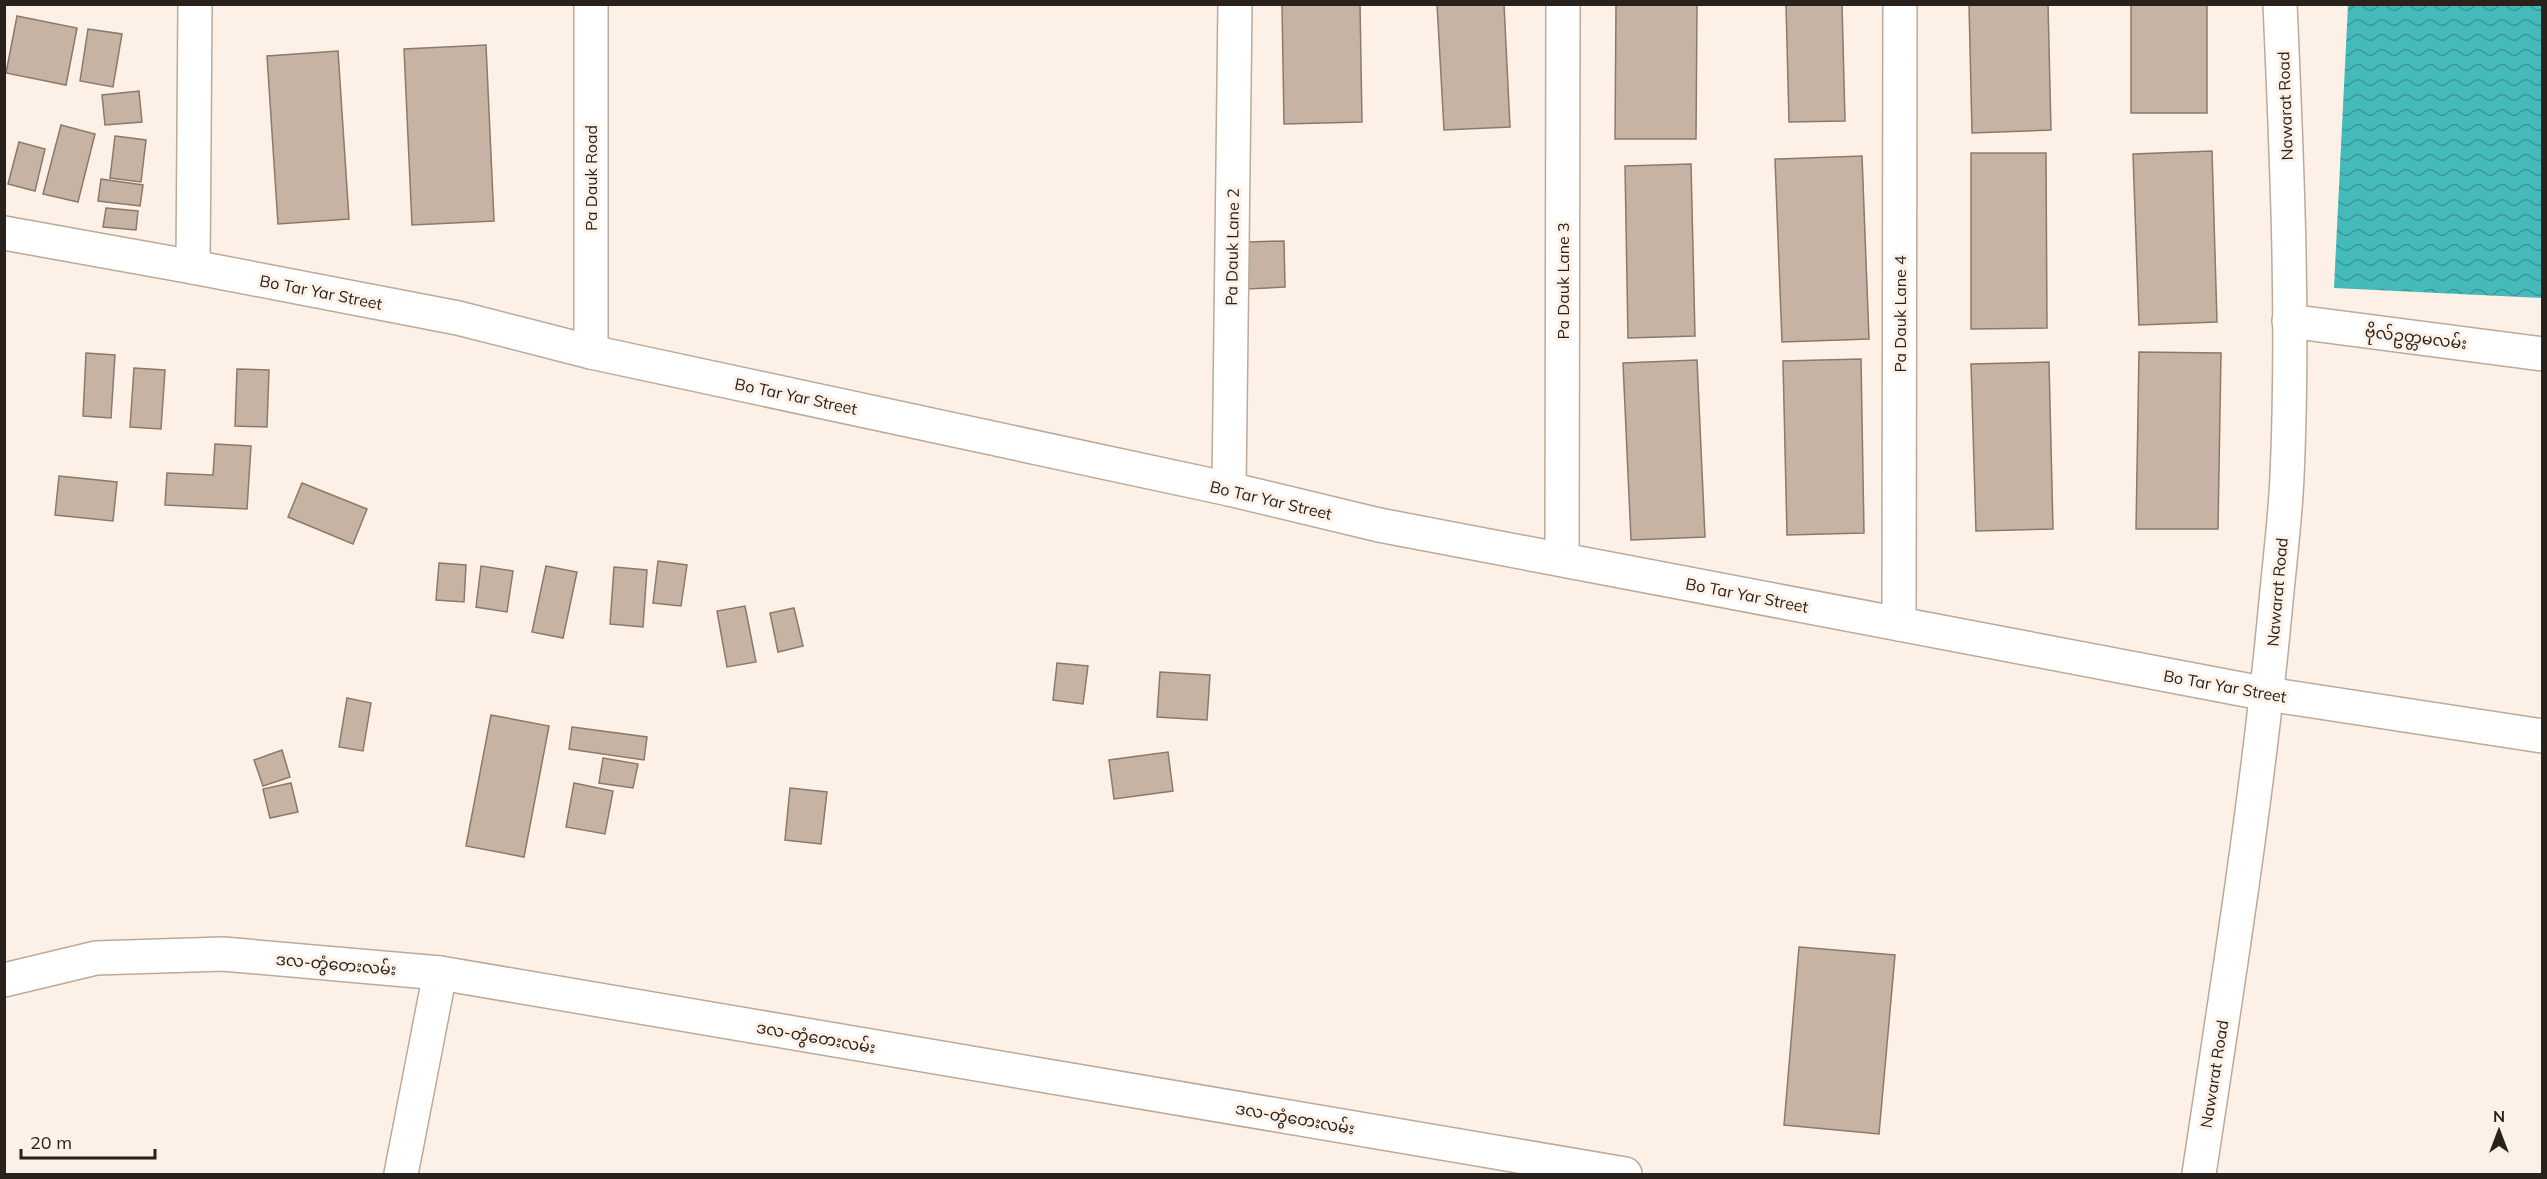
<svg xmlns="http://www.w3.org/2000/svg" width="2547" height="1179" viewBox="0 0 2547 1179" font-family="Mulish,'Noto Sans Myanmar',sans-serif">
<defs>
<pattern id="water-waves" width="16" height="10" patternUnits="userSpaceOnUse" patternTransform="scale(1.5)"><rect width="16" height="10" fill="#44babb"/><path d="M0 5q4-4 8 0t8 0" fill="none" stroke="#399797"/></pattern>
</defs>
<rect width="100%" height="100%" fill="#fdf1e7"/>
<path fill="url(#water-waves)" d="M2348,5H2542V298L2334,288Z"/>
<g fill="#c7b3a3" stroke="#8b796a" stroke-width="1.5">
<path d="M1282,4H1360L1362,122L1284,124Z"/>
<path d="M1437,4H1504L1510,127L1444,130Z"/>
<path d="M1616,4H1697L1696,139H1615Z"/>
<path d="M1786,4H1842L1845,121L1789,122Z"/>
<path d="M1969,4H2048L2051,130L1972,133Z"/>
<rect x="2131" y="4" width="76" height="109"/>
<path d="M17,16L77,28L66,85L6,73Z"/>
<path d="M88,29L122,34L113,87L80,81Z"/>
<path d="M486,45L494,221L412,225L404,49Z"/>
<path d="M338,51L349,219L278,224L267,56Z"/>
<path d="M139,91L142,122L105,125L102,95Z"/>
<path d="M61,125L95,134L78,202L43,194Z"/>
<path d="M115,136L146,140L141,182L110,178Z"/>
<path d="M19,142L45,149L35,191L8,184Z"/>
<path d="M2212,151L2217,322L2139,325L2133,154Z"/>
<path d="M1971,153H2046L2047,328L1971,329Z"/>
<path d="M1862,156L1869,339L1782,342L1775,159Z"/>
<path d="M1691,164L1695,336L1628,338L1625,166Z"/>
<path d="M101,179L143,185L140,206L98,201Z"/>
<path d="M106,208L138,211L136,230L103,227Z"/>
<path d="M1284,241L1285,287L1247,289L1246,242Z"/>
<path d="M2139,352L2221,353L2218,529H2136Z"/>
<path d="M86,353L115,355L111,418L83,416Z"/>
<path d="M1861,359L1864,533L1787,535L1783,361Z"/>
<path d="M1697,360L1705,537L1631,540L1623,363Z"/>
<path d="M2049,362L2053,529L1976,531L1971,364Z"/>
<path d="M134,368L165,370L161,429L130,427Z"/>
<path d="M237,369L269,370L267,427L235,426Z"/>
<path d="M215,444L251,446L247,509L165,505L167,473L213,475Z"/>
<path d="M59,476L117,482L113,521L55,515Z"/>
<path d="M302,483L367,509L353,544L288,517Z"/>
<path d="M658,561L687,565L681,606L653,603Z"/>
<path d="M439,563L466,565L464,602L436,600Z"/>
<path d="M481,566L513,571L507,612L476,607Z"/>
<path d="M546,566L577,572L563,638L532,632Z"/>
<path d="M614,567L647,570L643,627L610,624Z"/>
<path d="M745,606L756,662L727,667L717,611Z"/>
<path d="M794,608L803,646L778,652L770,613Z"/>
<path d="M1057,663L1088,666L1083,704L1053,700Z"/>
<path d="M1160,672L1210,675L1207,720L1157,717Z"/>
<path d="M347,698L371,703L363,751L339,747Z"/>
<path d="M491,715L549,726L524,857L466,846Z"/>
<path d="M572,727L647,737L644,760L569,749Z"/>
<path d="M282,750L290,777L263,786L254,760Z"/>
<path d="M1168,752L1173,791L1114,799L1109,760Z"/>
<path d="M603,758L638,764L633,788L599,783Z"/>
<path d="M291,783L298,812L270,818L263,789Z"/>
<path d="M574,783L613,791L605,834L566,827Z"/>
<path d="M790,788L827,792L821,844L785,840Z"/>
<path d="M1799,947L1895,955L1879,1134L1784,1125Z"/>
</g>
<g fill="none" stroke-linecap="round" stroke-linejoin="round">
<defs>
<g id="street">
<path d="M591,4V352"/>
<path d="M4,233L193,267L458,318L591,352L1229,489L1379,525L2267,694L2542,736"/>
<path d="M193,267L195,4"/>
<path d="M2289,321L2542,354"/>
<path d="M1229,489L1235,4"/>
<path d="M1562,558L1563,4"/>
<path d="M1899,624L1900,4"/>
<path d="M401,1174L440,973"/>
<path d="M2199,1174C2227,988 2257,801 2275,612C2279,567 2285,522 2287,477C2294,320 2287,162 2280,4"/>
</g>
<path id="secondary" d="M4,980L96,958L223,954L440,973L1625,1174"/>
</defs>
<use href="#street" stroke="#bca999" stroke-width="36"/>
<use href="#secondary" stroke="#bca999" stroke-width="36"/>
<use href="#street" stroke="#fff" stroke-width="33"/>
<use href="#secondary" stroke="#fff" stroke-width="33"/>
</g>
<g text-anchor="middle" dominant-baseline="central" stroke-width="6" stroke-linejoin="round" paint-order="stroke">
<g font-size="16" fill="#29211b" stroke="#fdf1e7">
<text transform="translate(2285 106) rotate(-92)">Nawarat Road</text>
<text transform="translate(591 178) rotate(-90)">Pa Dauk Road</text>
<text transform="translate(1232 247) rotate(-89)">Pa Dauk Lane 2</text>
<text transform="translate(1563 281) rotate(-90)">Pa Dauk Lane 3</text>
<text transform="translate(321 292) rotate(11)">Bo Tar Yar Street</text>
<text transform="translate(1900 314) rotate(-90)">Pa Dauk Lane 4</text>
<text transform="translate(2416 337) rotate(7)">ဗိုလ်ဥတ္တမလမ်း</text>
<text transform="translate(796 396) rotate(12)">Bo Tar Yar Street</text>
<text transform="translate(1271 500) rotate(13)">Bo Tar Yar Street</text>
<text transform="translate(2277 592) rotate(-85)">Nawarat Road</text>
<text transform="translate(1747 595) rotate(11)">Bo Tar Yar Street</text>
<text transform="translate(2225 686) rotate(10)">Bo Tar Yar Street</text>
<text transform="translate(336 964) rotate(5)">ဒလ-တွံတေးလမ်း</text>
<text transform="translate(816 1037) rotate(10)">ဒလ-တွံတေးလမ်း</text>
<text transform="translate(2214 1074) rotate(-81)">Nawarat Road</text>
<text transform="translate(1295 1118) rotate(10)">ဒလ-တွံတေးလမ်း</text>
</g>
</g>
<rect width="2547" height="1179" fill="none" stroke="#29211b" stroke-width="12"/>
<g transform="translate(2499 1131)" stroke="#fdf1e7" stroke-width="4.5" paint-order="stroke">
<path d="M0-4.5L10 22L0 15L-10 22Z" fill="#29211b"/>
<text y="-9" font-size="16" font-weight="bold" text-anchor="middle" fill="#29211b">N</text>
</g>
<path d="M21 1149v9h134v-9" fill="none" stroke="#29211b" stroke-width="3"/>
<text x="30" y="1149" font-size="18" fill="#29211b" stroke="#fdf1e7" stroke-width="4.5" paint-order="stroke">20 m</text>
</svg>
